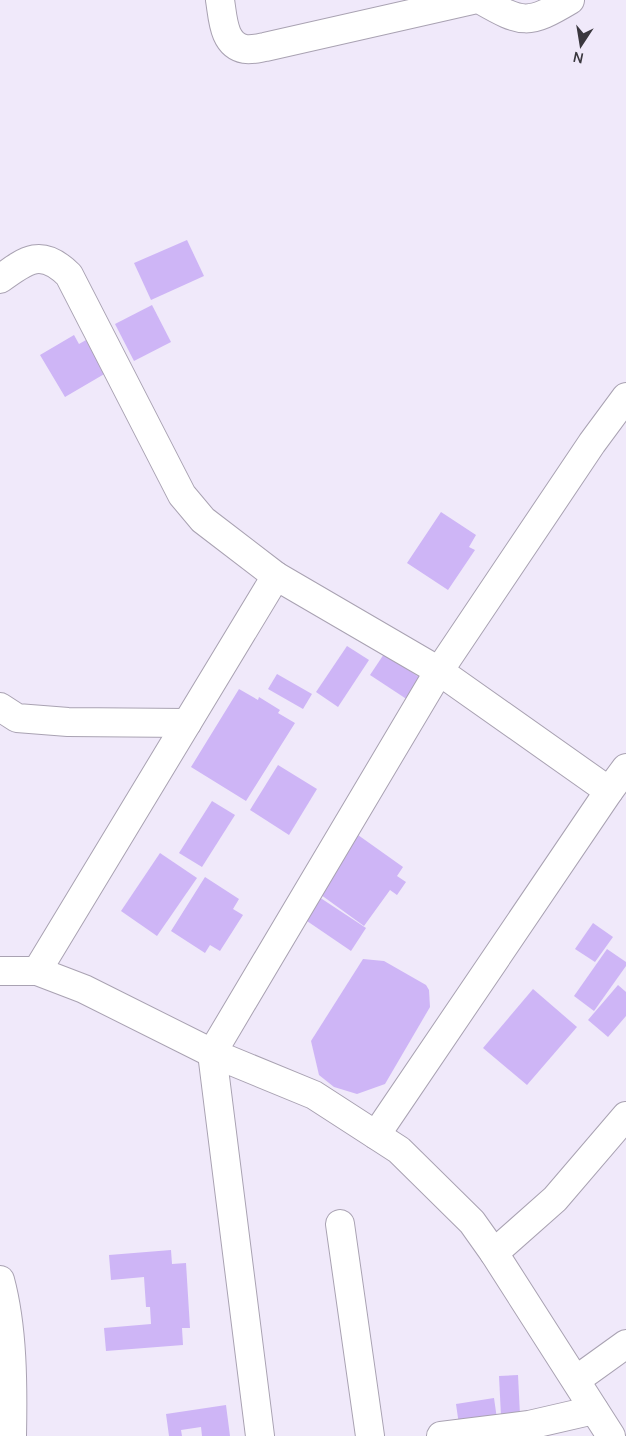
<svg xmlns="http://www.w3.org/2000/svg" width="626" height="1436" viewBox="0 0 626 1436" font-family="Manrope,sans-serif">
<rect width="100%" height="100%" fill="#f0e9fa"/>
<g fill="#ceb5f6">
<path d="M187,240L204,276L151,300L134,263Z"/>
<path d="M152,305L171,342L134,361L115,324Z"/>
<path d="M74,335L79,344L86,340L106,373L65,397L40,355Z"/>
<path d="M441,512L476,535L469,547L475,550L448,590L407,563Z"/>
<path d="M347,646L369,660L338,707L316,692Z"/>
<path d="M384,654L422,679L408,700L370,675Z"/>
<path d="M277,674L312,694L303,709L268,689Z"/>
<path d="M239,689L258,700L259,697L280,710L278,713L295,723L246,801L191,767Z"/>
<path d="M278,765L317,789L289,835L250,810Z"/>
<path d="M212,801L235,815L202,867L179,853Z"/>
<path d="M358,835L403,867L397,876L406,882L397,895L390,890L364,926L317,892Z"/>
<path d="M160,853L197,878L157,936L121,911Z"/>
<path d="M205,877L239,899L233,909L243,915L220,951L210,945L205,953L171,931Z"/>
<path d="M319,897L366,928L351,951L304,919Z"/>
<path d="M593,923L613,937L595,962L575,949Z"/>
<path d="M607,949L626,962V966L594,1011L574,996Z"/>
<path d="M363,959L384,961L426,985L429,990L430,1007L385,1084L357,1094L334,1087L319,1075L311,1041Z"/>
<path d="M618,985L626,992V1016L608,1037L588,1020Z"/>
<path d="M533,989L577,1027L527,1085L483,1048Z"/>
<path d="M171,1250L172,1264L186,1263L190,1328H182L183,1345L106,1351L104,1328L151,1324L150,1307H146L144,1277L111,1280L109,1255Z"/>
<path d="M518,1375L520,1415L501,1416L499,1376Z"/>
<path d="M494,1398L497,1419L459,1425L456,1404Z"/>
<path d="M226,1405L230,1436H202L201,1427L181,1430L182,1436H169L166,1414Z"/>
</g>
<g fill="none" stroke-linecap="round" stroke-linejoin="round">
<defs>
<g id="minor">
<path d="M220,0C223,18 223,45 245,49C252,50 259,48 265,47L472,0"/>
<path d="M481,0C523,24 528,25 570,0"/>
<path d="M0,279C27,259 42,248 69,275L182,495L203,520L276,576"/>
<path d="M0,707L17,718L68,722L187,723"/>
<path d="M609,791L626,768"/>
<path d="M0,971H37L84,989L212,1053L314,1095L399,1150L472,1222L494,1253L611,1436"/>
<path d="M37,971L276,576L439,671L609,791L376,1135"/>
<path d="M340,1224L370,1436"/>
<path d="M494,1253L555,1199L626,1116"/>
<path d="M576,1380L626,1344"/>
<path d="M260,1436L212,1053L439,671L592,443L626,397"/>
<path d="M441,1436L529,1425L594,1410"/>
</g>
<path id="major" d="M0,1280C13,1328 13,1386 12,1436"/>
</defs>
<use href="#minor" stroke="#a9a2b2" stroke-width="30"/>
<use href="#major" stroke="#a9a2b2" stroke-width="30"/>
<use href="#minor" stroke="#fff" stroke-width="28"/>
<use href="#major" stroke="#fff" stroke-width="28"/>
</g>
<g transform="translate(581 45) rotate(192)" stroke="#f0e9fa" stroke-width="4" paint-order="stroke">
<path d="M0-4L9 19L0 12L-9 19Z" fill="#3a373e"/>
<text y="-8" font-size="14" font-weight="bold" text-anchor="middle" fill="#3a373e">N</text>
</g>
</svg>
